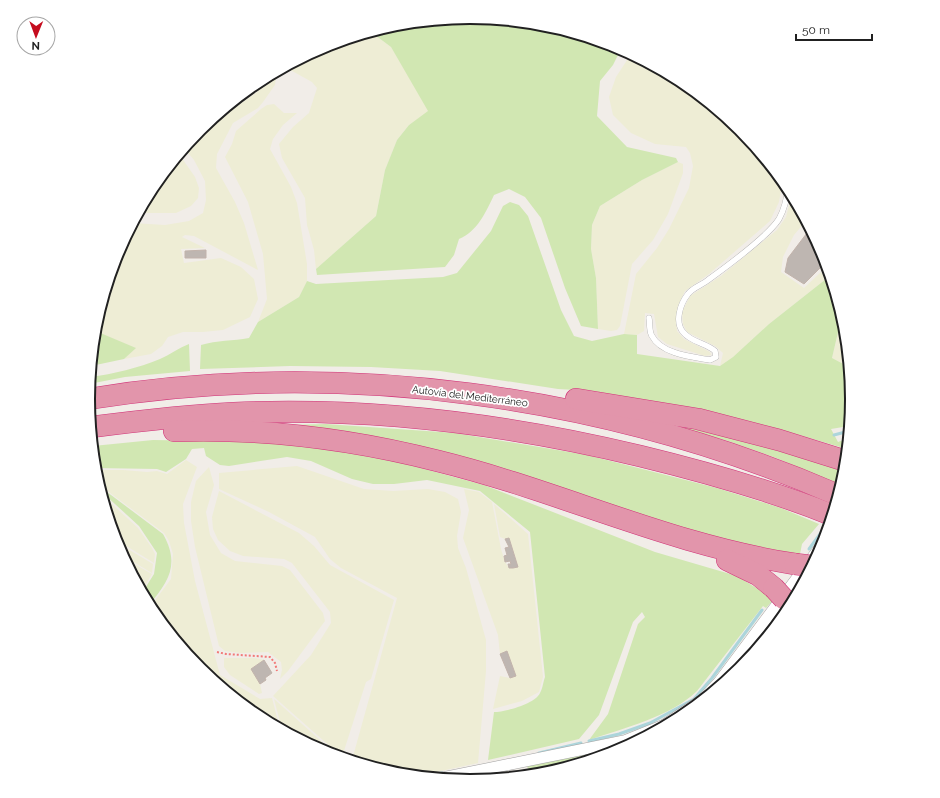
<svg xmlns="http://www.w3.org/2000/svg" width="940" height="798" viewBox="0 0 940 798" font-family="Raleway,sans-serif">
<rect width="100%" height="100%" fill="#f1ede8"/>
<g fill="#eeedd5">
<path d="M371,32L391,47L429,111L409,125L397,140L385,170L376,216L316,269L314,250L307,225L305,198L282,158L279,144L293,127L309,113L317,88L312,82L285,67L324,46Z"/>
<path d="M631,54L682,82L740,129L782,179V185L779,202L770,221L709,274L685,291L678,306L676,320L677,331L684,339L710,352L711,355L705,356L667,344L658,337L654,314L645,313L644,331L637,335L624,334L636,274L657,248L669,229L689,188L693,166L690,153L686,147L655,144L631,133L613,115L609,97L616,77Z"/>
<path d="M277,71L275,85L263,102L258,108L233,123L217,154L216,168L235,202L244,223L258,270L194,236L185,235L182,237L205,248L181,249L184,263L221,258L241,267L254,279L258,299L250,317L223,330L203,332H183L168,337L162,346L151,354L124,359L135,348L95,331L117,253L133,223L165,225L189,221L203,213L206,200L205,181L194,160L184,148L200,129L230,111L257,92L268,76Z"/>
<path d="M274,104L284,113H297L283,125L273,139L270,149L291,187L297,203L307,264V281L299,297L258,322L267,299L263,254L248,202L225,157L232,144L236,131L261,109L267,105Z"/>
<path d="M179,154L195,177L199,188L198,198L191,206L176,213H139L153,187Z"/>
<path d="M678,162L683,164V173L668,214L653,240L632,264L620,326L617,330L611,331L598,329L596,278L591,249L592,225L600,206L642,180Z"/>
<path d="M792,194L806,221L794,235L783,257L781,272L804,288L821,272L826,279L769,324L733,357L720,366L723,353L715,346L687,332L683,324L682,312L690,296L721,276L777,230L786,217Z"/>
<path d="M842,315L845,325L849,367L832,358Z"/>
<path d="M186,460L197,467L183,504L184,523L195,581L220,675L260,699L272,698L280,729L258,716L200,669L152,611L150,607L171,579L173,554L169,541L164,533L98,484L95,473V470H123L147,472L157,471L167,474Z"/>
<path d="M297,466L364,489L393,491L428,489L445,492L458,499L461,512L457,536L458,548L466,568L486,640V671L478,763L418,776L395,774L352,760L397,598L341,568L330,559L315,537L269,512L219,489V473Z"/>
<path d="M209,467L214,485L206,512L210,535L221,553L235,561L282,566L290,570L323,613L325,621L288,671L280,679L282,670L281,662L268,652L241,653L225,651L219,646L195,547L191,521V502L196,481Z"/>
<path d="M464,489L479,492L492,502L501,549L505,562L509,568L518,566L509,538L505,539L500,537L494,504L528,534L543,677L539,692L522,701L493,709L500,676L510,678L515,676L506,651L500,654L498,635L463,538L469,510Z"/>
<path d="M219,491L299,533L314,546L330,565L394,600L371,679L366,682L342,757L273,696L311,655L331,623L330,612L292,563L284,559L243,556L230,551L218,540L213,529L212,517Z"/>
<path d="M102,495L138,528L152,548L155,554L154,563L115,539Z"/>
<path d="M116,542L153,564L152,573L123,556Z"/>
<path d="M124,558L152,574L142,591Z"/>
<path d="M224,658H255L264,660L251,669L260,684L262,693L259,694L230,675L224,667Z"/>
<path d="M274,699L339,757L324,752L282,730Z"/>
<path d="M510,771L527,775L464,780Z"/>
</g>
<g fill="#d1e7b2">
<path d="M470,17L545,24L621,49L613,65L600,81L597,116L627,147L676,158L678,162L642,180L600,206L592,225L591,249L596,278L598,329L581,326L565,288L541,218L525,197L509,189L494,195C486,212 477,232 459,239L454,255L445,267L317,275L316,269L376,216L385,170L397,140L409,125L428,111L391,47L371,32L396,24Z"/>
<path d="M510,202L519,205L528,216L561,310L574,336L592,341L624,334L637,335V354L720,366L733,357L769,324L826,279H831L842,315L832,358L849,367L852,399L849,426L831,429L838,442L848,438L847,449L799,435L594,391L558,389L440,371L371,367L290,366L200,369L201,345C217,340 233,341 249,338L258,322L299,297L307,281L316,284L443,277L457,273L491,231L503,206Z"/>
<path d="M95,331L98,332L136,348L124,359L91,366Z"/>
<path d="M189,344L190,371L125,377L89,384L90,377C114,374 138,368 160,359C170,355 178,348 189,344Z"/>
<path d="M635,415L718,429L845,468L840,489L814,477L800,468L776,458L728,441Z"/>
<path d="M326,424L455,433L587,455L717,488L781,508L819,524L802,544L800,554L739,545L659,523L473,460L383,440L284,425Z"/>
<path d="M153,440L273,442L380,457L484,485L655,552L737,576L774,599L766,608L763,606L697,691C670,717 624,728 589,740L608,714L638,624L645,617L642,612L633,622L599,715L579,739L488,760L494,712C505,712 535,704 540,693C543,688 543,682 545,677L530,532L480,491L427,480L394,484H373L352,479L311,461L287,457L229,466L220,465L206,456L204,448L192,449L186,459L166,472L157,469L95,468L93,446Z"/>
<path d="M99,486L163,534C180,564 169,581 149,605L142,593L154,574L157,553L139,526L103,493Z"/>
<path d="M806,576H807L794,600L790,594Z"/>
<path d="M780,606L786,614L737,671L748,652Z"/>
<path d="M604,751C592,763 553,773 535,775L526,766Z"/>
</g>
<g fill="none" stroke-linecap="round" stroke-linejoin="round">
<g stroke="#acd5db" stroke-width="3">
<path d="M834,435L849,431"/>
<path d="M809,549L823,530"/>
<path d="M589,741L619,734L650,723L694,699L712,678L762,610"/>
<path d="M539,753L581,743"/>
<path d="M426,777L442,773"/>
</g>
</g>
<g fill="#beb6b1" stroke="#c2b3ab">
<path d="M810,229L826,262L804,284L785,272L788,258Z"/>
<path d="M206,250V258H185V251Z"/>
<path d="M509,538L518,567L513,568H509L508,564H511L510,561L505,562L504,556L507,555L505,548L509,547L505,539Z"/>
<path d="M507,651L516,676L510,678L500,654Z"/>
<path d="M264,660L272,673L265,678L266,680L260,684L251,669Z"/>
</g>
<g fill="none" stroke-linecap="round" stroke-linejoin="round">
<defs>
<g id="lane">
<path d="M279,70L280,71"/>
<path d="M649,318C650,323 649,332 652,336C661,354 693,357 710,360L716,357L715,351C706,343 691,342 684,333C674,323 680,304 688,294C692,288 702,285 708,280C726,267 768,236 779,219C785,208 787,198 788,187"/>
</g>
<path id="street" d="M442,778L624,741L664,725L702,700L719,682L824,542"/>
<g id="highway">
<path d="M88,399C339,358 605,394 838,495"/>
<path d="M576,399L698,419L779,440L846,461"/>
<path d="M91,427C138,421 186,415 234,413C371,407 507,424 640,456C706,472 770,490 832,515"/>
<path d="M174,431C263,428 352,439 438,461C560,491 670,545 795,564"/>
<path d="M727,560L758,575L774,588"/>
</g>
</defs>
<use href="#lane" stroke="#a2a2a2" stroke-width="6"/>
<use href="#street" stroke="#a2a2a2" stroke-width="12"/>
<use href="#highway" stroke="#d13378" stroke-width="22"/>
<path stroke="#f27978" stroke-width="2" stroke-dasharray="2 2" stroke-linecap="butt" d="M217,652L226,654L270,657L275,663L277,671"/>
<use href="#lane" stroke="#fff" stroke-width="5.5"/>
<use href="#street" stroke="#fff" stroke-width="11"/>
<use href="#highway" stroke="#e295ab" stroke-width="21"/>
<defs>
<g id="highway-bridge">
<path d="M795,564L812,566"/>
<path d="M774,588L784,599"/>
</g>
</defs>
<use href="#highway-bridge" stroke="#d13378" stroke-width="22" stroke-linecap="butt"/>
<use href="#highway-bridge" stroke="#e295ab" stroke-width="21"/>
</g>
<g text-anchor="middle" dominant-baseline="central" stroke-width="3.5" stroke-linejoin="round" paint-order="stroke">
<g font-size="10" fill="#212121" stroke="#fff">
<text transform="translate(470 396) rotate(7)">Autovía del Mediterráneo</text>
</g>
</g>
<path d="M0 0H940V798H0ZM95 399a375 375 0 1 1 750 0a375 375 0 1 1-750 0Z" fill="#fff" fill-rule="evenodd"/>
<path fill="none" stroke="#212121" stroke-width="2" d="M95 399a375 375 0 1 1 750 0a375 375 0 1 1-750 0Z"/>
<g transform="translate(36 36) rotate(181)"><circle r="19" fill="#ffffff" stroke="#a6a6a6"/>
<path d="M0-3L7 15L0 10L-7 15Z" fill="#c50c1e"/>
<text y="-6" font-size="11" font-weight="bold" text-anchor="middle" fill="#212121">N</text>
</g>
<path d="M796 34v6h76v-6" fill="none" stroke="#212121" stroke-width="2"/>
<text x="802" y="34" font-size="12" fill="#212121" stroke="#ffffff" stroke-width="3" paint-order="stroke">50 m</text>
</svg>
